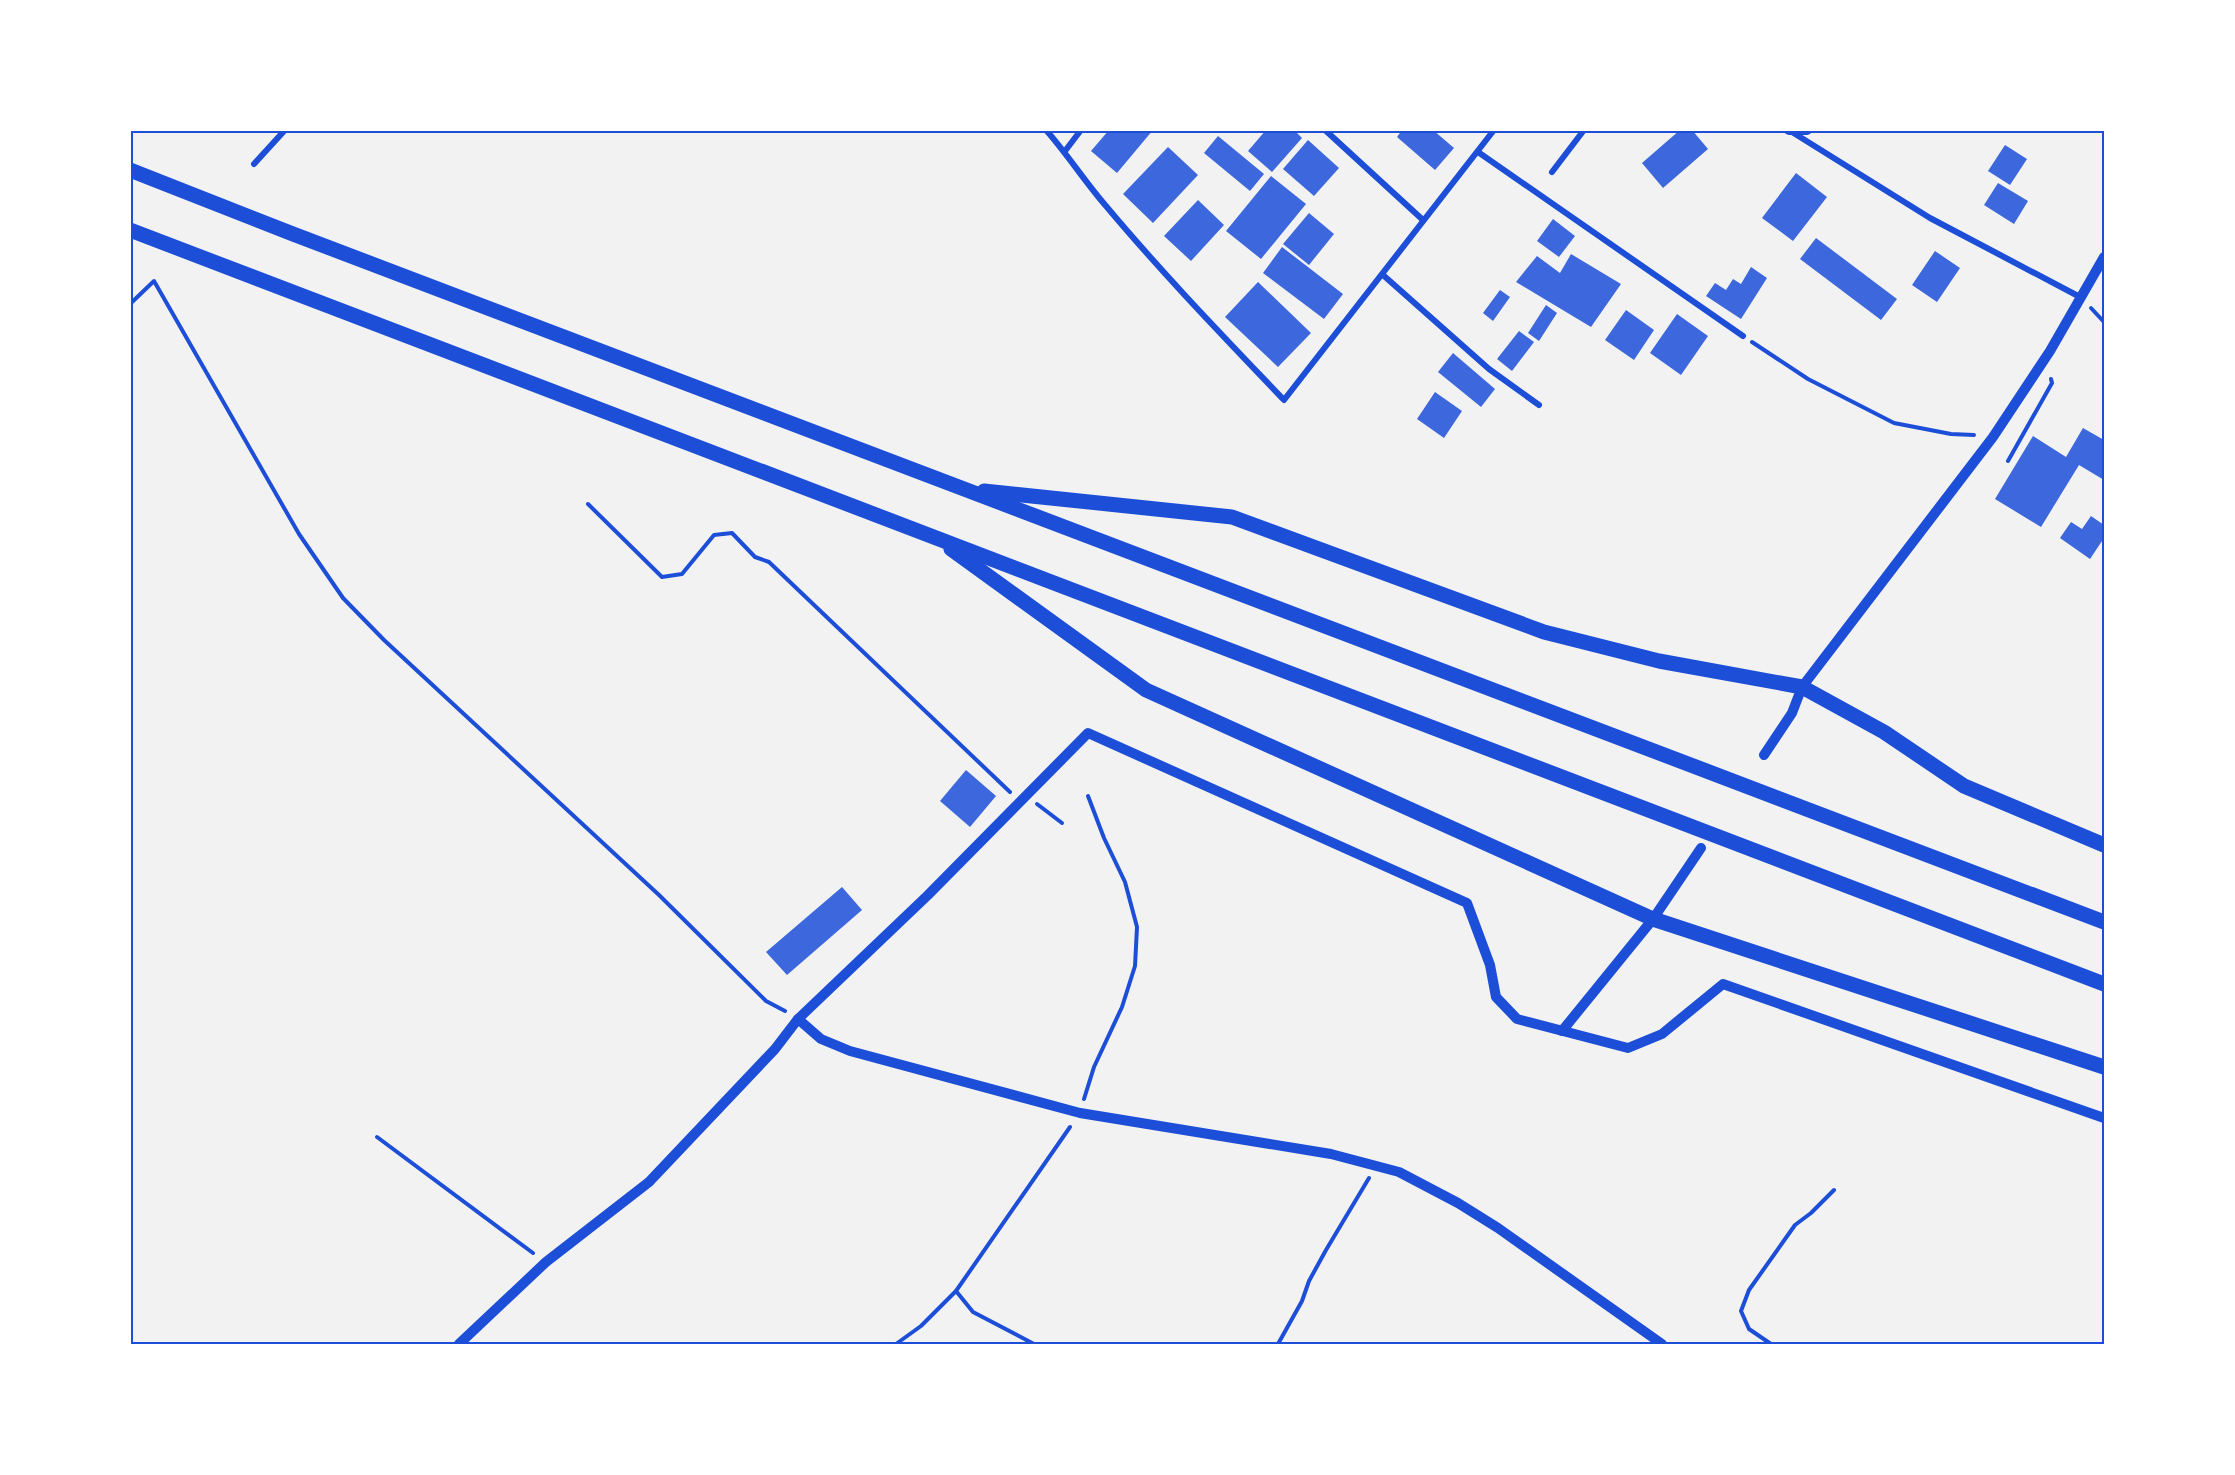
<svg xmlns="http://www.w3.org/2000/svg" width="2235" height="1475" viewBox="0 0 2235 1475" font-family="'Sofia Sans Condensed',sans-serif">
<rect width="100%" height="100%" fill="#f2f2f2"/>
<g fill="#3d67dc">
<path d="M1109,130H1153L1117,173L1091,151Z"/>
<path d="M1266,130H1294L1302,138L1272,172L1248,151Z"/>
<path d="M1402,130H1433L1454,148L1435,170L1397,137Z"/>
<path d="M1680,130H1692L1708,149L1663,188L1642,163Z"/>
<path d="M1218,136L1264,174L1250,191L1204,153Z"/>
<path d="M1308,140L1339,168L1314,196L1283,169Z"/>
<path d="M2005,145L2027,159L2010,185L1988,171Z"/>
<path d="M1168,147L1198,175L1153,223L1123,194Z"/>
<path d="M1796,173L1827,197L1793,241L1762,218Z"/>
<path d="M1271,176L1306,204L1261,259L1226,231Z"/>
<path d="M1998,183L2028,201L2014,224L1984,205Z"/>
<path d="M1198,200L1224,225L1191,261L1164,236Z"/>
<path d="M1309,213L1334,234L1309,265L1283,244Z"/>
<path d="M1553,219L1575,236L1559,257L1537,241Z"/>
<path d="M1816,238L1897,299L1881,320L1800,259Z"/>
<path d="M1282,247L1343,294L1324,319L1263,273Z"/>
<path d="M1935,251L1960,268L1937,302L1912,285Z"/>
<path d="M1571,254L1621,284L1591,327L1516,282L1537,256L1560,273Z"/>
<path d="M1751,267L1767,278L1741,319L1706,296L1715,283L1726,290L1733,279L1741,284Z"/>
<path d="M1258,282L1311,333L1278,367L1225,317Z"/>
<path d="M1500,290L1510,297L1493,321L1483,313Z"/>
<path d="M1546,305L1557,313L1539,341L1528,333Z"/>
<path d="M1626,310L1654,330L1634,360L1605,340Z"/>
<path d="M1677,314L1708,336L1681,375L1650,353Z"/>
<path d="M1519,331L1534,342L1512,371L1497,359Z"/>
<path d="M1453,353L1495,389L1481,407L1438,372Z"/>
<path d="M1435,392L1462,411L1444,438L1417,419Z"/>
<path d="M2083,428L2104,440V480L2079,465L2041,527L1995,499L2033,436L2066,457Z"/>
<path d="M2091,516L2104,525V538L2090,559L2060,538L2071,522L2082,529Z"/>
<path d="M966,770L996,796L970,827L940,801Z"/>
<path d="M842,887L862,910L787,975L766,952Z"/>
</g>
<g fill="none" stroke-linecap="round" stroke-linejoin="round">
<g stroke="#1d4ed8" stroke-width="4">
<path d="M130,304L154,281L299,534L343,598L384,640L659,895L766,1001L785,1011"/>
<path d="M2091,308L2104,322"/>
<path d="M1752,342L1808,379L1894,423L1951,434L1974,435"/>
<path d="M2008,461L2052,383L2051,379"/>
<path d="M588,504L662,577L682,574L714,535L732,533L755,557L769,562L1010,792"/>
<path d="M1037,804L1062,823"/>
<path d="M1084,1099L1094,1067L1122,1007L1135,966L1137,927L1125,882L1104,838L1088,796"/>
<path d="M377,1137L533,1253"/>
<path d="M896,1344L921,1326L956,1291"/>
<path d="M1034,1344L973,1312L956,1291L1070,1127"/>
<path d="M1278,1344L1302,1301L1309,1281L1326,1250L1369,1178"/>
<path d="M1771,1344L1749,1329L1741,1311L1749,1290L1795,1225L1811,1213L1834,1190"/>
</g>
<g stroke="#1d4ed8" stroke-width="6">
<path d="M1046,130C1068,155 1085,182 1106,206C1163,274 1223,336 1284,400L1494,130"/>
<path d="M1325,130L1423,220"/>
<path d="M1792,132L1930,218L2080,297"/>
<path d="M1065,151L1081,130"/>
<path d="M1478,152L1743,336"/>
<path d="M254,164L285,130"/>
<path d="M1552,172L1584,130"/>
<path d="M1383,275L1489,369L1539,405"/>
</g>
<g stroke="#1d4ed8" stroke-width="10">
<path d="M1789,130H1807"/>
<path d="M1764,755L1792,713L1802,687L1993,437L2050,351L2104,257"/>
<path d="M798,1019L821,1039L850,1051L1080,1113L1331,1154L1399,1172L1458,1203L1498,1228L1662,1344"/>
<path d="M1562,1031L1653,919L1701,848"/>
<path d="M459,1344L546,1262L649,1182L775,1049L798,1019L928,895L1088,733L1467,903L1490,965L1496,997L1517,1019L1628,1048L1662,1034L1723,984L2104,1118"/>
</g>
<g stroke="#1d4ed8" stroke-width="15">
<path d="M130,170L293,234L2104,922"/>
<path d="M130,230L2104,984"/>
<path d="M984,491L1232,517L1544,632L1659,661L1802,687L1884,732L1964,786L2104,845"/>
<path d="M951,549L1146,690L1653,919L2104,1067"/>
</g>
</g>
<rect width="2235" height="1475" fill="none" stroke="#ffffff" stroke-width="264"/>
<rect x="132" y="132" width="1971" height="1211" fill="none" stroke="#1d4ed8" stroke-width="2"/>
</svg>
